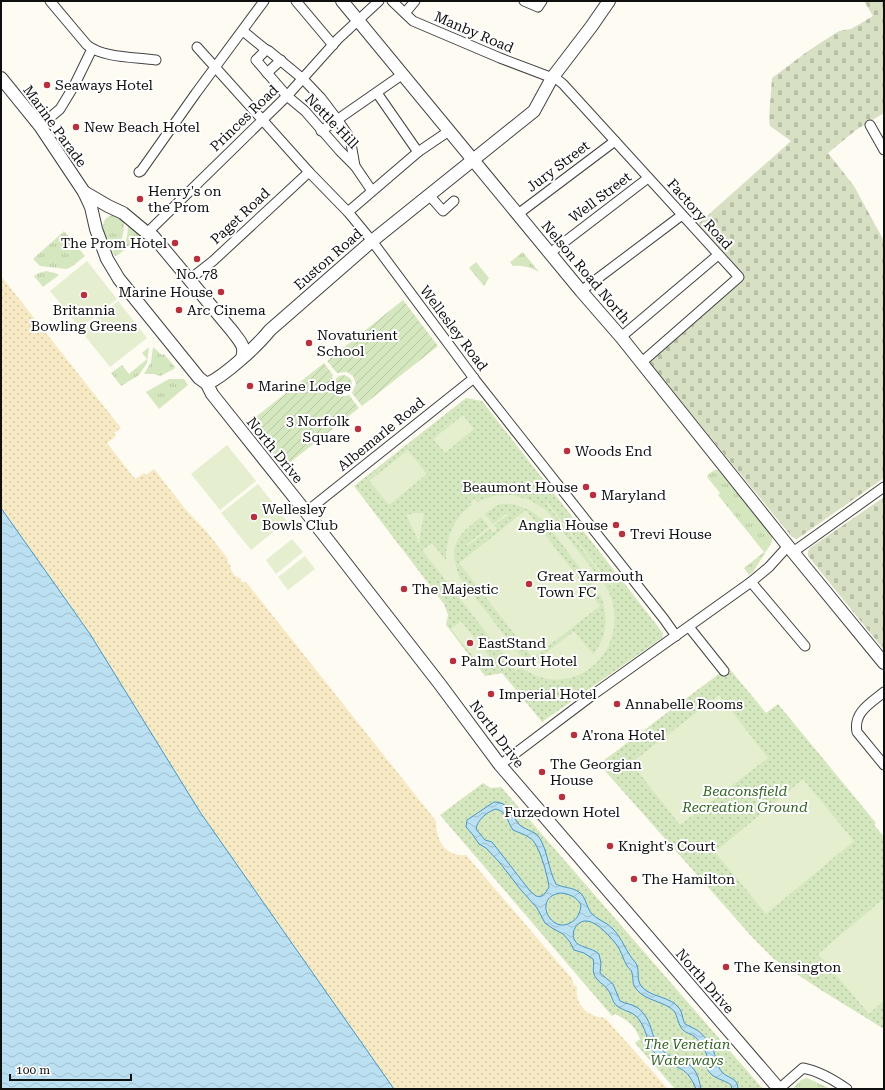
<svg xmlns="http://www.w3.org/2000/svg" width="885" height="1090" viewBox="0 0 885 1090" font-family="'Roboto Serif',serif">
<defs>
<pattern id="grass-tufts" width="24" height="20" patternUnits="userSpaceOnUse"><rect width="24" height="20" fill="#d5e7be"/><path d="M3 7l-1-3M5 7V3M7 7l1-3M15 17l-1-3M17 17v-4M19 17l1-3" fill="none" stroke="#b6c5a2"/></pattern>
<pattern id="sand-dots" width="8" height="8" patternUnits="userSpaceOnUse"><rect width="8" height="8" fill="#f6e9c3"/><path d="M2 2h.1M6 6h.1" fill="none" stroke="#d2c7a6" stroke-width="1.8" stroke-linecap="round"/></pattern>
<pattern id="cemetery-stones" width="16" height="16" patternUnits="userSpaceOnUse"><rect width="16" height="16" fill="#d8e0c4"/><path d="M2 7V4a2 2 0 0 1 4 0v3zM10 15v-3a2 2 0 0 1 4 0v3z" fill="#b8bfa7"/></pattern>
<pattern id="park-dots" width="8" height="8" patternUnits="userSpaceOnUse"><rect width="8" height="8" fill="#d5e7be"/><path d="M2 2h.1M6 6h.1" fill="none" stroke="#b6c5a2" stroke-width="1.8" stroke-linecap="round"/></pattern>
<pattern id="garden-furrows" width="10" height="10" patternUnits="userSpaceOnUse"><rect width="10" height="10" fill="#d5e7be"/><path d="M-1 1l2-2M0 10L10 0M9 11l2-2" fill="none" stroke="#b6c5a2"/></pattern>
<pattern id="water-waves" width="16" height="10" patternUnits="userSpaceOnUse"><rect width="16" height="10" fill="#bbe0f2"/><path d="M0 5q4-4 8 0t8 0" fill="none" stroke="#a0bfce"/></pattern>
</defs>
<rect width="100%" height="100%" fill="#fefbf3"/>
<g fill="url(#grass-tufts)">
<path d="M112,215H115L124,220C124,232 124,244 110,248C106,237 96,220 112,215Z"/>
<path d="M128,224L137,233L140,237L118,255L115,256L112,251C126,248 128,237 128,224Z"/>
<path d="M64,231L85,256L74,265L67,269L40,266L33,259Z"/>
<path d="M523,252L539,272C530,267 523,265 513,266L510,262Z"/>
<path d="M476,262L489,278L484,286L469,268Z"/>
<path d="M46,271L55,273L59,275L43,287L34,276L39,273Z"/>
<path d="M149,347L147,363L139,375L121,386L111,373L122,365L129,374L147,359L142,353Z"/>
<path d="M153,347L162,355L164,354L175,367L174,369L160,376L154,374H144L151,362Z"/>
<path d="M169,379H184L188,385L159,409L146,392Z"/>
<path d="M715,470H718L772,536V542L753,572L749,575L744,568L764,552L718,495L720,493L707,477L708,474Z"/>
<path d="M807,1078L831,1089H795L794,1087L801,1080Z"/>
</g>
<path fill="url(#sand-dots)" d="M1,276L121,428L114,433L116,436L107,443L135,479L144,473L146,475L154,469L186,510L206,531L228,559L227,563L230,564C231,571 233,577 241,578V582H246L436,821C436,840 445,857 466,855L573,980V985L577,986C575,1006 587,1016 605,1018L668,1089H287L1,690Z"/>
<g fill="url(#cemetery-stones)">
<path d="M864,1H884V113L856,130L828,153L854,186L884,241V478L797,539L792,537L648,361L745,275L698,224L791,141L770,126L769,118L772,78L808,51L839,31L851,29L873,16Z"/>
<path d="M884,497V650L808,556V551L810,548Z"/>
</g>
<g fill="url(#park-dots)">
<path d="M466,398L482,401L663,633L662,638L542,722L502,673L485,676L446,625L448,615L444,604L354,486Z"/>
<path d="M728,667L766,713L778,704L876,823L874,825L884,837V1029L821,990L774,959L752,937L599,764Z"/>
<path d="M483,783L491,788L501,787L763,1089H675L635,1043L640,1039C635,1025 627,1020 615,1014L612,1016L440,815Z"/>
</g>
<g fill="url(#garden-furrows)">
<path d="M403,300L438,346L362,406L352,393L356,384L353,376L347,372L337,373L327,361Z"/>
<path d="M324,363L333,375L330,384L333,392L340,397L349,395L359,408L283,468L248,423Z"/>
<circle cx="343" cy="384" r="9"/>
</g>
<g fill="#e5efcf" fill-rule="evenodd">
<path d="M87,261L117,299L80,328L50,291Z"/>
<path d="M118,301L147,338L110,367L81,331Z"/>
<path d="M463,415L474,429L445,453L433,439Z"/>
<path d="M227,445L256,481L220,510L191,474Z"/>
<path d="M408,450L427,474L389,505L369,481Z"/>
<path d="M258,484L287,521L251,550L221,513Z"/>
<path d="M503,495H512L530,500L546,510L605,585C633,629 597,690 543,678C535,676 528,672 521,668L516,671L422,550L432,543L446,560C446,539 453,518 472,505L470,503L474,499L477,502L493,496ZM500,504C519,503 533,510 546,523L601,596C608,616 608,637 593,654L574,631L532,664L520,655L460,578C448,546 455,537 481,517L489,527L466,545L467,546L490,529L493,533L497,529L494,525L508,515L507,513L493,524L485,514L493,508Z"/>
<path d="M547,502L613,587L612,588L546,503Z"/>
<path d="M526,510L600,606L533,658L459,563Z"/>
<path d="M414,513H424L419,543L417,542L418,540L406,515Z"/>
<path d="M292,539L303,552L276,574L266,560Z"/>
<path d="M305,556L315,569L288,590L278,577Z"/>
<path d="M461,621L490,657L480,665L451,629Z"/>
<path d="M719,695L768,758L680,825L631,763Z"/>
<path d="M803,779L854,841L766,914L715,852Z"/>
<path d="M884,898V1001L869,1014L818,954Z"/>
</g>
<g fill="url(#water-waves)" stroke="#4797c4" fill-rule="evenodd">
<path d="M1,508L90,634L200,812L394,1089H1Z"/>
<path d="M494,802C509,802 510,813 518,823C523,830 534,830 539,837C548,851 548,869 556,884C563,888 572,887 579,892C586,897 586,906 591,913C597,920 607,922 613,929C622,938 626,952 635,962C641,969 635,979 642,987C652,998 670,996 679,1008C683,1013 682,1019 685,1024C689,1026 693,1028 697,1030C703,1034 712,1045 714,1052C716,1059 717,1066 722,1072C728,1079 738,1077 738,1089H732L731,1085C725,1080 715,1079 710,1073C704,1067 709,1060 706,1053C704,1048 698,1039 694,1036C691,1034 686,1033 683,1030C678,1025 678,1017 674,1011C664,1001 646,1001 637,990C631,983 634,980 632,973C632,970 628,968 627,966C623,959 621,950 616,944C608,934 585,907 574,930C573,933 573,935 574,939C577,948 592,947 599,954L601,963L600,973L613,984L620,1001C626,1004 633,1004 638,1008C655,1022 649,1038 662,1050C679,1067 695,1054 701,1089H696C685,1062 675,1071 658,1056C646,1046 648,1032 640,1021C634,1011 625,1012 617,1006C612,1002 612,995 608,990C604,984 597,982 594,974C592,969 595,964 593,959L584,953L574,950L570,942L563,934L552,928L545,923L537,908L521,890L500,863L486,848L479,844L473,835L466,827L467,820ZM496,809C508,812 507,822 513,830C519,833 525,834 530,838C539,843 548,877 549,887C546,893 542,898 536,896L530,891L492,842L485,840L476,829C477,820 488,811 496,809ZM560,893C569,894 576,896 581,905C580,913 578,919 570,923C551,934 532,898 560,893Z"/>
</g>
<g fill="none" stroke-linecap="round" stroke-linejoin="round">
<defs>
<g id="minor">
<path d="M50,1L87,45C103,58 135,57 156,60"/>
<path d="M296,1L333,45"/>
<path d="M392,1L413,21L500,58L558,80L563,84L739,277L642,362"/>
<path d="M524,1L538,7L542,1"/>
<path d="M405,13L415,1"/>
<path d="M243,31L265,49L269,51L303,79L321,98L337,119L350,138L355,166L372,191"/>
<path d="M197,47L309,172L348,212L372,241L476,381L664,619L676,636"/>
<path d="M265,49L263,53L256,60L287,96L305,111L340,151L355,166"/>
<path d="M267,73L281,60"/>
<path d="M377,93L418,152"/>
<path d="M870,125L884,150"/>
<path d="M40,126L60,109L74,86L92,49"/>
<path d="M321,131L403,74"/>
<path d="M139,172L141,171L196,93L264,1"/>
<path d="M429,195L443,211L454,201"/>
<path d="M348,212L418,152L449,131"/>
<path d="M518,214L615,141"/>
<path d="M147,233L287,96L338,39L379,1"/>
<path d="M550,253L648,178"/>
<path d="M190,279L213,261L309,172"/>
<path d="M581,291L682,215"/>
<path d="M621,337L718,255"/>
<path d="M306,512L474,378"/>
<path d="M793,552L884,487"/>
<path d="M751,582L805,646"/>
<path d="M689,627L724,671"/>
<path d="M884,692C871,703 853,712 857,732L884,765"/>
<path d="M500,765L594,694L751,582L769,567L788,546"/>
<path d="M779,1089L803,1068C819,1071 834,1080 847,1089"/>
</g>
<g id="tertiary">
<path d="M342,1L581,291L621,337L788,546L884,663"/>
<path d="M1,78L40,126L84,192L91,207L96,229L107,259L119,279L199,378L207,384L212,394L306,512L439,683L500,765L779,1089"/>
<path d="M84,192L108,206L123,213L147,233L153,236L233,332C240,342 246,346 242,358"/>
<path d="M207,384C226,375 257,346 270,330L372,241L534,111L552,78L591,27L609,1"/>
</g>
</defs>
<use href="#minor" stroke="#424242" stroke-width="11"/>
<use href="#tertiary" stroke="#424242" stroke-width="14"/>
<use href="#minor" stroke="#fff" stroke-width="9"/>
<use href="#tertiary" stroke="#fff" stroke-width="12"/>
</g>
<g fill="#b6313c" stroke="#fff" stroke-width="1.5">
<circle cx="47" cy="85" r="4"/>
<circle cx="76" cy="127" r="4"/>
<circle cx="140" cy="199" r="4"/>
<circle cx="175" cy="243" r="4"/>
<circle cx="197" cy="259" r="4"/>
<circle cx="221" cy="292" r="4"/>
<circle cx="84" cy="295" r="4"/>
<circle cx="179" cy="310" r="4"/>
<circle cx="309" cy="343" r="4"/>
<circle cx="250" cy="386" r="4"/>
<circle cx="358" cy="429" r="4"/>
<circle cx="567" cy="451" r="4"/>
<circle cx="586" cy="487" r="4"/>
<circle cx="593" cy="495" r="4"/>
<circle cx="254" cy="517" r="4"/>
<circle cx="616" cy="525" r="4"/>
<circle cx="622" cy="534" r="4"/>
<circle cx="529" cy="584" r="4"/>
<circle cx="404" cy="589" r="4"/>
<circle cx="470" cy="643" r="4"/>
<circle cx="453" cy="661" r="4"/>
<circle cx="491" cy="694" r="4"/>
<circle cx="617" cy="704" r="4"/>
<circle cx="574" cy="735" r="4"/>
<circle cx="542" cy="772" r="4"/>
<circle cx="562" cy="797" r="4"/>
<circle cx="610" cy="846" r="4"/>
<circle cx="634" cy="879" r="4"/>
<circle cx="726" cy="967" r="4"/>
</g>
<g text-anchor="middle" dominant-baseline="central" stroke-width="4" stroke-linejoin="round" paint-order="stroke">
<g font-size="14" fill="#0f0f0f" stroke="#fff">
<text transform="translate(474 32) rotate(23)">Manby Road</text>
<text transform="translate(244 118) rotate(-44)">Princes Road</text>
<text transform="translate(332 121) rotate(46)">Nettle Hill</text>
<text transform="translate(55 126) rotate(54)">Marine Parade</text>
<text transform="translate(558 166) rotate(-37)">Jury Street</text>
<text transform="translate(600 197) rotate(-37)">Well Street</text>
<text transform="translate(700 214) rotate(48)">Factory Road</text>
<text transform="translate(240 216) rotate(-43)">Paget Road</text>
<text transform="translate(328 259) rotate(-41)">Euston Road</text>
<text transform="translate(586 272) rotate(50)">Nelson Road North</text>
<text transform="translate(454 328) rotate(53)">Wellesley Road</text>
<text transform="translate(381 434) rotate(-39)">Albemarle Road</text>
<text transform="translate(275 450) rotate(51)">North Drive</text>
<text transform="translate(497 734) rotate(53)">North Drive</text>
<text transform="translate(705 981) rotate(49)">North Drive</text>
</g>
<g font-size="14" fill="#0f0f0f" stroke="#fff" text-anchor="start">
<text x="55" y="85">Seaways Hotel</text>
<text x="84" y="127">New Beach Hotel</text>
<text x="148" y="191">Henry's on<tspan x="148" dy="16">the Prom</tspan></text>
<text x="167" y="243" text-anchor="end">The Prom Hotel</text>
<text x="197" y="274" text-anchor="middle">No. 78</text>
<text x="213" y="292" text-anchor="end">Marine House</text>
<text x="84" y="310" text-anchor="middle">Britannia<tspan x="84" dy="16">Bowling Greens</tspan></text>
<text x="187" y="310">Arc Cinema</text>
<text x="317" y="335">Novaturient<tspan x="317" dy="16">School</tspan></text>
<text x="258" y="386">Marine Lodge</text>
<text x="350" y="421" text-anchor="end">3 Norfolk<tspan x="350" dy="16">Square</tspan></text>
<text x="575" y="451">Woods End</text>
<text x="578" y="487" text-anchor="end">Beaumont House</text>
<text x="601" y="495">Maryland</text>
<text x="262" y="509">Wellesley<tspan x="262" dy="16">Bowls Club</tspan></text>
<text x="608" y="525" text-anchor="end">Anglia House</text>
<text x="630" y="534">Trevi House</text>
<text x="537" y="576">Great Yarmouth<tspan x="537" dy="16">Town FC</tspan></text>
<text x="412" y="589">The Majestic</text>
<text x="478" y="643">EastStand</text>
<text x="461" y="661">Palm Court Hotel</text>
<text x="499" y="694">Imperial Hotel</text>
<text x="625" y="704">Annabelle Rooms</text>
<text x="582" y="735">A'rona Hotel</text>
<text x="550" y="764">The Georgian<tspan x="550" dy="16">House</tspan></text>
<text x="562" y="812" text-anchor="middle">Furzedown Hotel</text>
<text x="618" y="846">Knight's Court</text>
<text x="642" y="879">The Hamilton</text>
<text x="734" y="967">The Kensington</text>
</g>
<g font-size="14" font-style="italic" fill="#336324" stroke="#fff">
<text x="745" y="791">Beaconsfield<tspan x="745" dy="16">Recreation Ground</tspan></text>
<text x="687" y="1044">The Venetian<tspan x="687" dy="16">Waterways</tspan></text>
</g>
</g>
<rect width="885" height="1090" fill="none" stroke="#0f0f0f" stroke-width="4"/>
<path d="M10 1074v6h121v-6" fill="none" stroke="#0f0f0f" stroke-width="2"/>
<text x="16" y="1074" font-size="12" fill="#0f0f0f" stroke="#ffffff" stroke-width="3" paint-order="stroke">100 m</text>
</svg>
